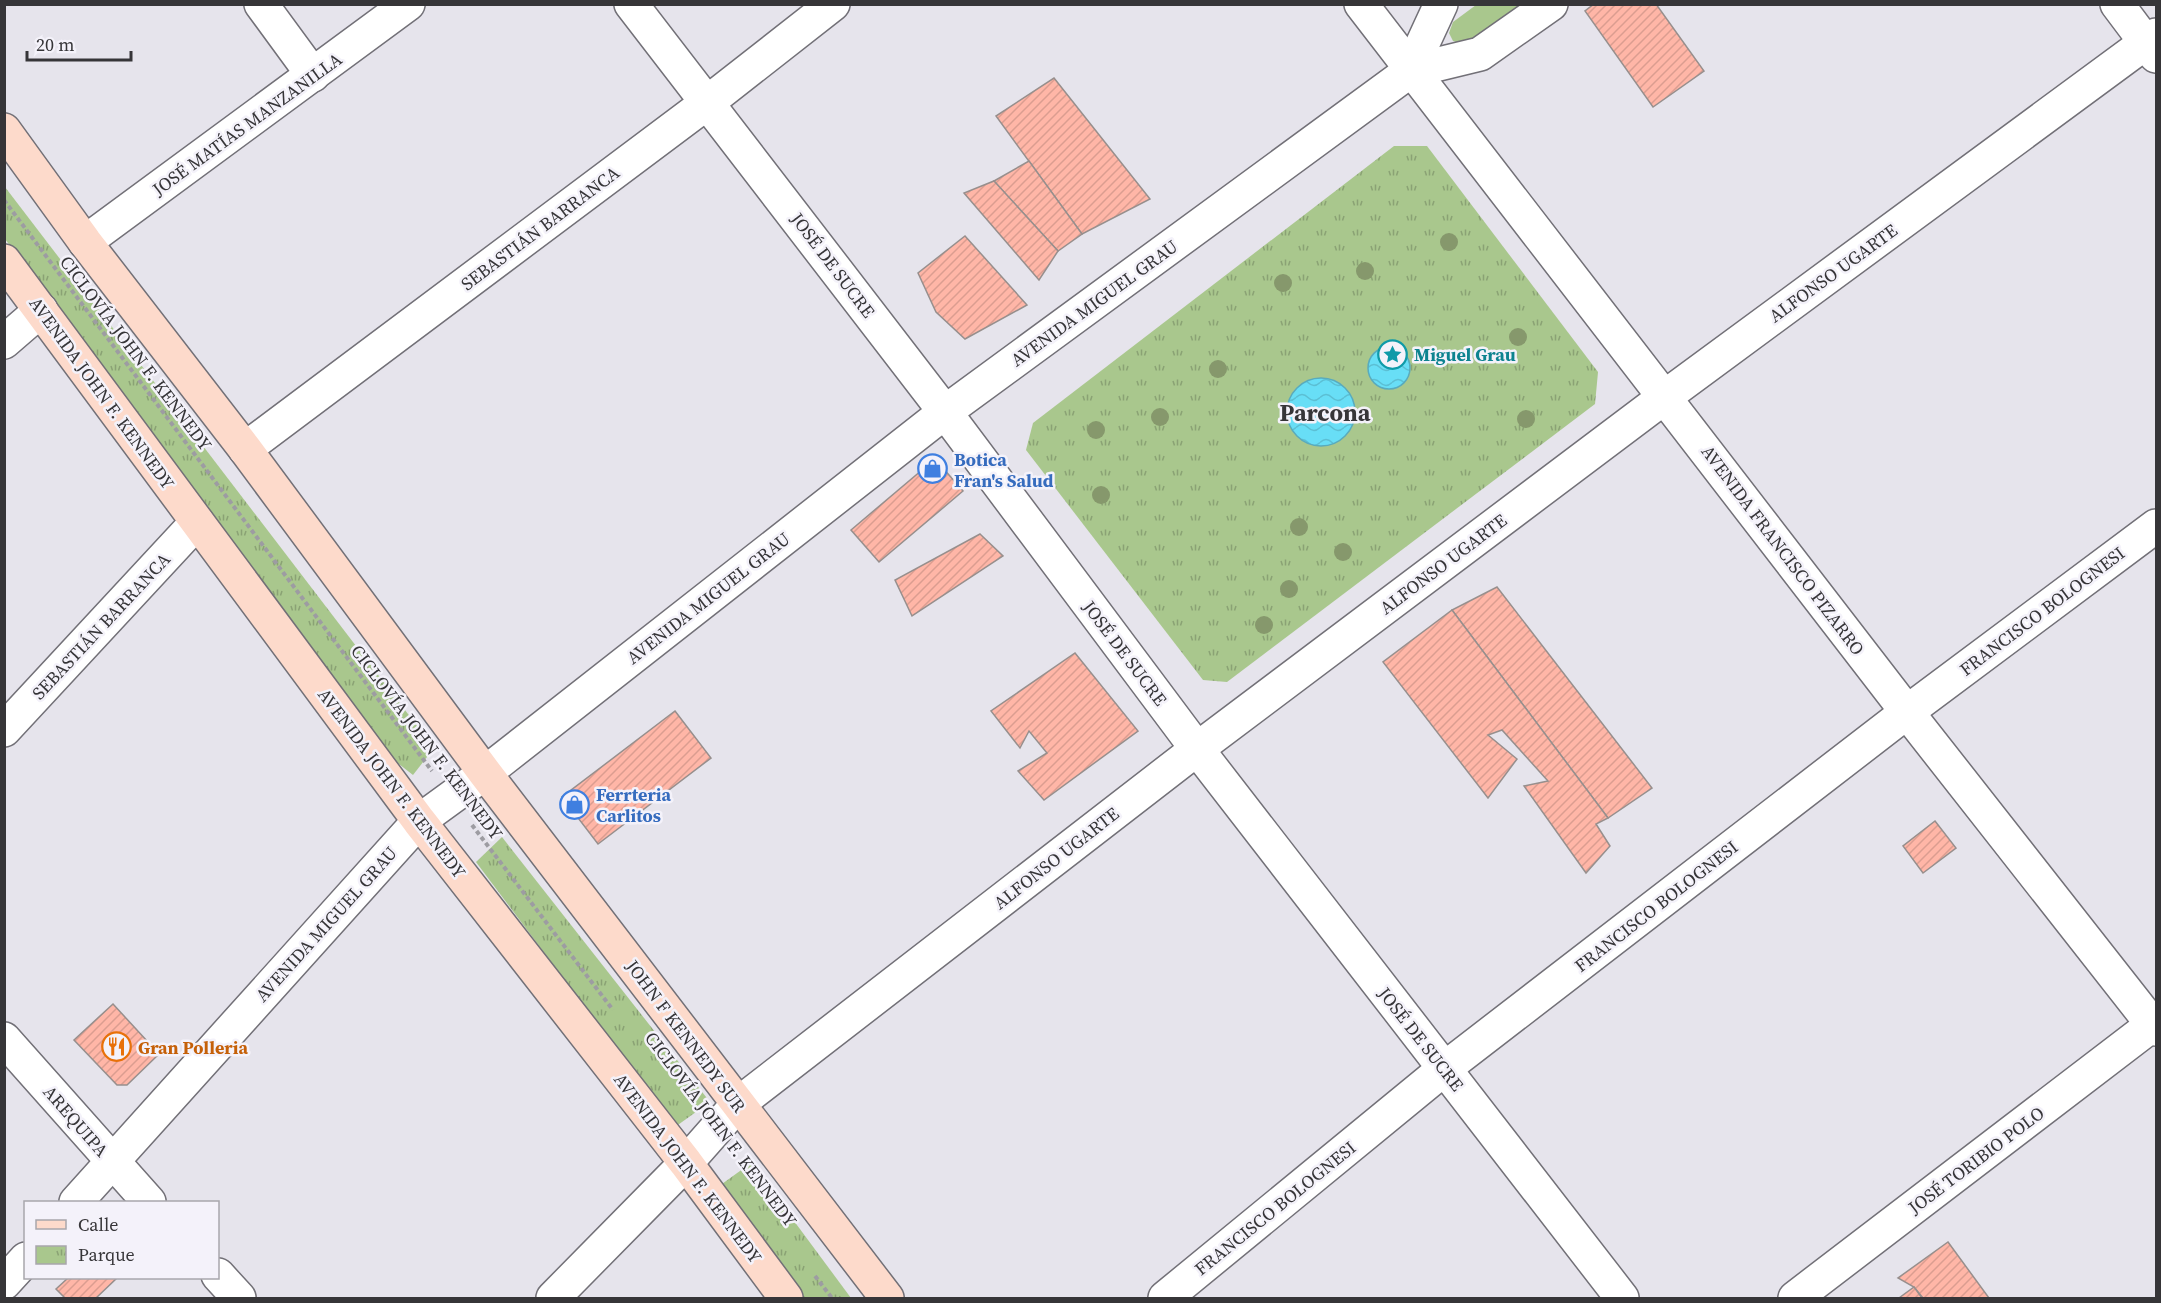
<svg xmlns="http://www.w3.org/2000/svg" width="2161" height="1303" viewBox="0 0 2161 1303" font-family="'Source Serif 4',serif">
<defs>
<pattern id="park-tufts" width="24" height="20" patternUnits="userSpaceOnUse" patternTransform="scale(1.5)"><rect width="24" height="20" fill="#a9c78d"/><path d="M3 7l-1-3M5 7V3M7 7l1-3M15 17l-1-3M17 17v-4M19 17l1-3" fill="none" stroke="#8aa274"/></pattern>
<pattern id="water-waves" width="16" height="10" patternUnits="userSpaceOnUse" patternTransform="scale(1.5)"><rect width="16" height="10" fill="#68def6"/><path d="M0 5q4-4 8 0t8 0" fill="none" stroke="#5bbfd4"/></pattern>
<pattern id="building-hatch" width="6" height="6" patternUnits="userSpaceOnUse" patternTransform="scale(1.5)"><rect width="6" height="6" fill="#ffb6a7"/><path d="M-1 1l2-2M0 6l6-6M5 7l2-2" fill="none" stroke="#db9d90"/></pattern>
</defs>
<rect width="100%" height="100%" fill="#e6e4ec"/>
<path fill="#a9c78d" d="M1476,5H1528L1468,46L1453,41L1449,33L1453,22Z"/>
<g fill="url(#park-tufts)">
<path d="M1394,146H1427L1598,372L1595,404L1227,682L1203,680L1026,450L1033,423Z"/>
<path d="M5,187L434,748L413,775L395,761L5,239Z"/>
<path d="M502,837L710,1102L675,1127L476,862Z"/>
<path d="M751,1163L851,1298H802L715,1189Z"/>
</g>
<g fill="url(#water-waves)" stroke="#59abbd" stroke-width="1.5">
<circle cx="1389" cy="368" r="21"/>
<circle cx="1321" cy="412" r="34"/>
</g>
<g fill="url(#building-hatch)" stroke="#978f8d" stroke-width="1.5">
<path d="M1594,4H1656L1704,71L1653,107L1585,11Z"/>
<path d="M1054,78L1150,199L1082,234L996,116Z"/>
<path d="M1029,161L1082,234L1058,251L994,181Z"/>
<path d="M994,181L1058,251L1039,280L964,193Z"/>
<path d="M965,236L1027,305L965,339L936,312L918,273Z"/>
<path d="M935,459L963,491L879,562L851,530Z"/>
<path d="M980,534L1003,556L912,616L895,580Z"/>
<path d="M1497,587L1652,788L1608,818L1452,610Z"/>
<path d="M1452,610L1608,818L1596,824L1610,846L1586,873L1524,786L1548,781L1502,730L1488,735L1517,759L1488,798L1383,662Z"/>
<path d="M1075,653L1138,731L1044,800L1018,771L1047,753L1029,731L1020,748L991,711Z"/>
<path d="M675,711L711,758L598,844L562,797Z"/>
<path d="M1935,821L1956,848L1923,873L1903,846Z"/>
<path d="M113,1004L159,1054L127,1085H117L74,1040Z"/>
<path d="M1948,1242L1989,1298H1923L1914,1287L1898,1278Z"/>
<path d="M68,1278H117L96,1298H65L56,1289Z"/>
<path d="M1914,1287L1922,1298H1899Z"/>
</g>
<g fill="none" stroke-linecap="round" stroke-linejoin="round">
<defs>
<g id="street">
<path d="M261,4L313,75"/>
<path d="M631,4L945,412L1197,749L1622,1298"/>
<path d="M1361,4L1907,712L2156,1029"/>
<path d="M2117,4L2156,56"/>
<path d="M1410,71L1441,4"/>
<path d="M85,242L408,4"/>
<path d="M4,342L41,310"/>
<path d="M245,449L708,102L833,4"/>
<path d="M4,730L197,522"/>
<path d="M4,1039L149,1202"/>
<path d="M76,1202L419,821L485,773L945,412L1410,71L1480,54L1551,4"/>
<path d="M218,1275L239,1298"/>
<path d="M4,1283L26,1259"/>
<path d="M553,1298L686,1163L738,1104L1197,749L1666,396L2156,35"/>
<path d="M1165,1298L1444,1069L1907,712L2156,526"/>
<path d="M1795,1298L2156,1022"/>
</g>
<g id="secondary">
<path d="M4,130L85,242L245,449L485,773L887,1298"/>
<path d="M4,261L419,821L686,1163L786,1298"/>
</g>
</defs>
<use href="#street" stroke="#727077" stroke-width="36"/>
<use href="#secondary" stroke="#727077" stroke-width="36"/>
<g stroke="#9d9ca2" stroke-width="4" stroke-dasharray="4.5 3" stroke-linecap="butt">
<path d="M4,200L432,771"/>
<path d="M472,825L613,1010"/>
<path d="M815,1276L832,1298"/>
</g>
<use href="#street" stroke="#fff" stroke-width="33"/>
<use href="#secondary" stroke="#fddacb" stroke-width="33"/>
</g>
<g fill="#86986c">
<circle cx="1449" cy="242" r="9"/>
<circle cx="1365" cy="271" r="9"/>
<circle cx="1283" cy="283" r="9"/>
<circle cx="1518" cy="337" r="9"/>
<circle cx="1218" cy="369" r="9"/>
<circle cx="1160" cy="417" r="9"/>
<circle cx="1526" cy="419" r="9"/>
<circle cx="1096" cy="430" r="9"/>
<circle cx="1101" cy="495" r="9"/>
<circle cx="1299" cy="527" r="9"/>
<circle cx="1343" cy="552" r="9"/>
<circle cx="1289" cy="589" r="9"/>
<circle cx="1264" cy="625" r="9"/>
</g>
<defs>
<symbol id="sight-ring" viewBox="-11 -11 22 22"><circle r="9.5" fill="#f4f2fa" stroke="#0f9aa8" stroke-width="1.5"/><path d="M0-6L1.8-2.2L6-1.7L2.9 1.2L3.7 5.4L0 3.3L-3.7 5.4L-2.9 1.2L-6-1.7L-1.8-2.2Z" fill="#0f9aa8"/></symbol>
<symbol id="shop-ring" viewBox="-11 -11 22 22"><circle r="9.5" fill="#f4f2fa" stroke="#3f7fe0" stroke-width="1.5"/><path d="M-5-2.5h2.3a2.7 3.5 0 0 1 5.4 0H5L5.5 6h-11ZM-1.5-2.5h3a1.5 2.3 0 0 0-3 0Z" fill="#3f7fe0"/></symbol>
<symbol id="restaurant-ring" viewBox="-11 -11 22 22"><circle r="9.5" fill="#f4f2fa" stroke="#e8710a" stroke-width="1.5"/><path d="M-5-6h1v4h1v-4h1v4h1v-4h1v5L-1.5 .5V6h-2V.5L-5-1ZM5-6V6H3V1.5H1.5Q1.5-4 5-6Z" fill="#e8710a"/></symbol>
</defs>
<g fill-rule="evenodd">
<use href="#sight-ring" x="1376" y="338" width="33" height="33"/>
<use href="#shop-ring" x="916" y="452" width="33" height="33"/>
<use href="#shop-ring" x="558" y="788" width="33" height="33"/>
<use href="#restaurant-ring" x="100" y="1030" width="33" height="33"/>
</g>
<g text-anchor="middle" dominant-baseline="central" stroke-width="5" stroke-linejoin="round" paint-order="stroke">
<g font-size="18" fill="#363538" stroke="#f4f2fa">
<text transform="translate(247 124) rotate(-36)">JOSÉ MATÍAS MANZANILLA</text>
<text transform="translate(540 228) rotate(-37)">SEBASTIÁN BARRANCA</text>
<text transform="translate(833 265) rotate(53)">JOSÉ DE SUCRE</text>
<text transform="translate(1833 273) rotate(-36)">ALFONSO UGARTE</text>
<text transform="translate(1094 303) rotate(-36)">AVENIDA MIGUEL GRAU</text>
<text transform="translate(136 353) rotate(53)">CICLOVÍA JOHN F. KENNEDY</text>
<text transform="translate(102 393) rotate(54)">AVENIDA JOHN F. KENNEDY</text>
<text transform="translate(1783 550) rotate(53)">AVENIDA FRANCISCO PIZARRO</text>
<text transform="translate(1443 564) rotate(-37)">ALFONSO UGARTE</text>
<text transform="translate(708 598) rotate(-38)">AVENIDA MIGUEL GRAU</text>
<text transform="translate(2042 611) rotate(-37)">FRANCISCO BOLOGNESI</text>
<text transform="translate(101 626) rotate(-47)">SEBASTIÁN BARRANCA</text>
<text transform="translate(1125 653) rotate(53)">JOSÉ DE SUCRE</text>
<text transform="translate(427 742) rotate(53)">CICLOVÍA JOHN F. KENNEDY</text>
<text transform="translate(392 783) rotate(53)">AVENIDA JOHN F. KENNEDY</text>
<text transform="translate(1056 858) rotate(-38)">ALFONSO UGARTE</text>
<text transform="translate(1656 906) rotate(-38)">FRANCISCO BOLOGNESI</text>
<text transform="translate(326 924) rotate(-48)">AVENIDA MIGUEL GRAU</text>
<text transform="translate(686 1036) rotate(53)">JOHN F KENNEDY SUR</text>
<text transform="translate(1421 1039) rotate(52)">JOSÉ DE SUCRE</text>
<text transform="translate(76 1121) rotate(49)">AREQUIPA</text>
<text transform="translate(721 1129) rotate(53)">CICLOVÍA JOHN F. KENNEDY</text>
<text transform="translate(1976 1160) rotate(-37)">JOSÉ TORIBIO POLO</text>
<text transform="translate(688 1168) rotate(53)">AVENIDA JOHN F. KENNEDY</text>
<text transform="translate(1275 1208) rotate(-39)">FRANCISCO BOLOGNESI</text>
</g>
<g font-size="18" font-weight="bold" fill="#0d838f" stroke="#f4f2fa" text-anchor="start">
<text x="1414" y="354">Miguel Grau</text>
</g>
<g font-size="18" font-weight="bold" fill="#366cbe" stroke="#f4f2fa" text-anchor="start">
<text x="954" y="459">Botica<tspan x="954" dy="21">Fran's Salud</tspan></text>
<text x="596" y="794">Ferrteria<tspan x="596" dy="21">Carlitos</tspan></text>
</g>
<g font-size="18" font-weight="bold" fill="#c56008" stroke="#f4f2fa" text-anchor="start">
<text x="138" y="1047">Gran Polleria</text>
</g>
<g font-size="24" font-weight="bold" fill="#363538" stroke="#f4f2fa">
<text x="1325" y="412">Parcona</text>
</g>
</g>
<rect width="2161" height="1303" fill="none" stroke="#363538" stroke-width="12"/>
<rect x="24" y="1201" width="195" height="78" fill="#f4f2fa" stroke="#a8a6ac" stroke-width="1.5"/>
<rect x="36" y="1220" width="30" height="9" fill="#fddacb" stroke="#a8a6ac" stroke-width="1.5"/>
<text x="78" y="1231" font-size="18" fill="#363538">Calle</text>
<rect x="36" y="1246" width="30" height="18" fill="url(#park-tufts)" stroke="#a8a6ac" stroke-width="1.5"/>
<text x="78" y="1261" font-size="18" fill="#363538">Parque</text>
<path d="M27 51v9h104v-9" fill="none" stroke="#363538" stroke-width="3"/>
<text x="36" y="51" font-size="18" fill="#363538" stroke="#f4f2fa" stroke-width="4.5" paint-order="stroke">20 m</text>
</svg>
